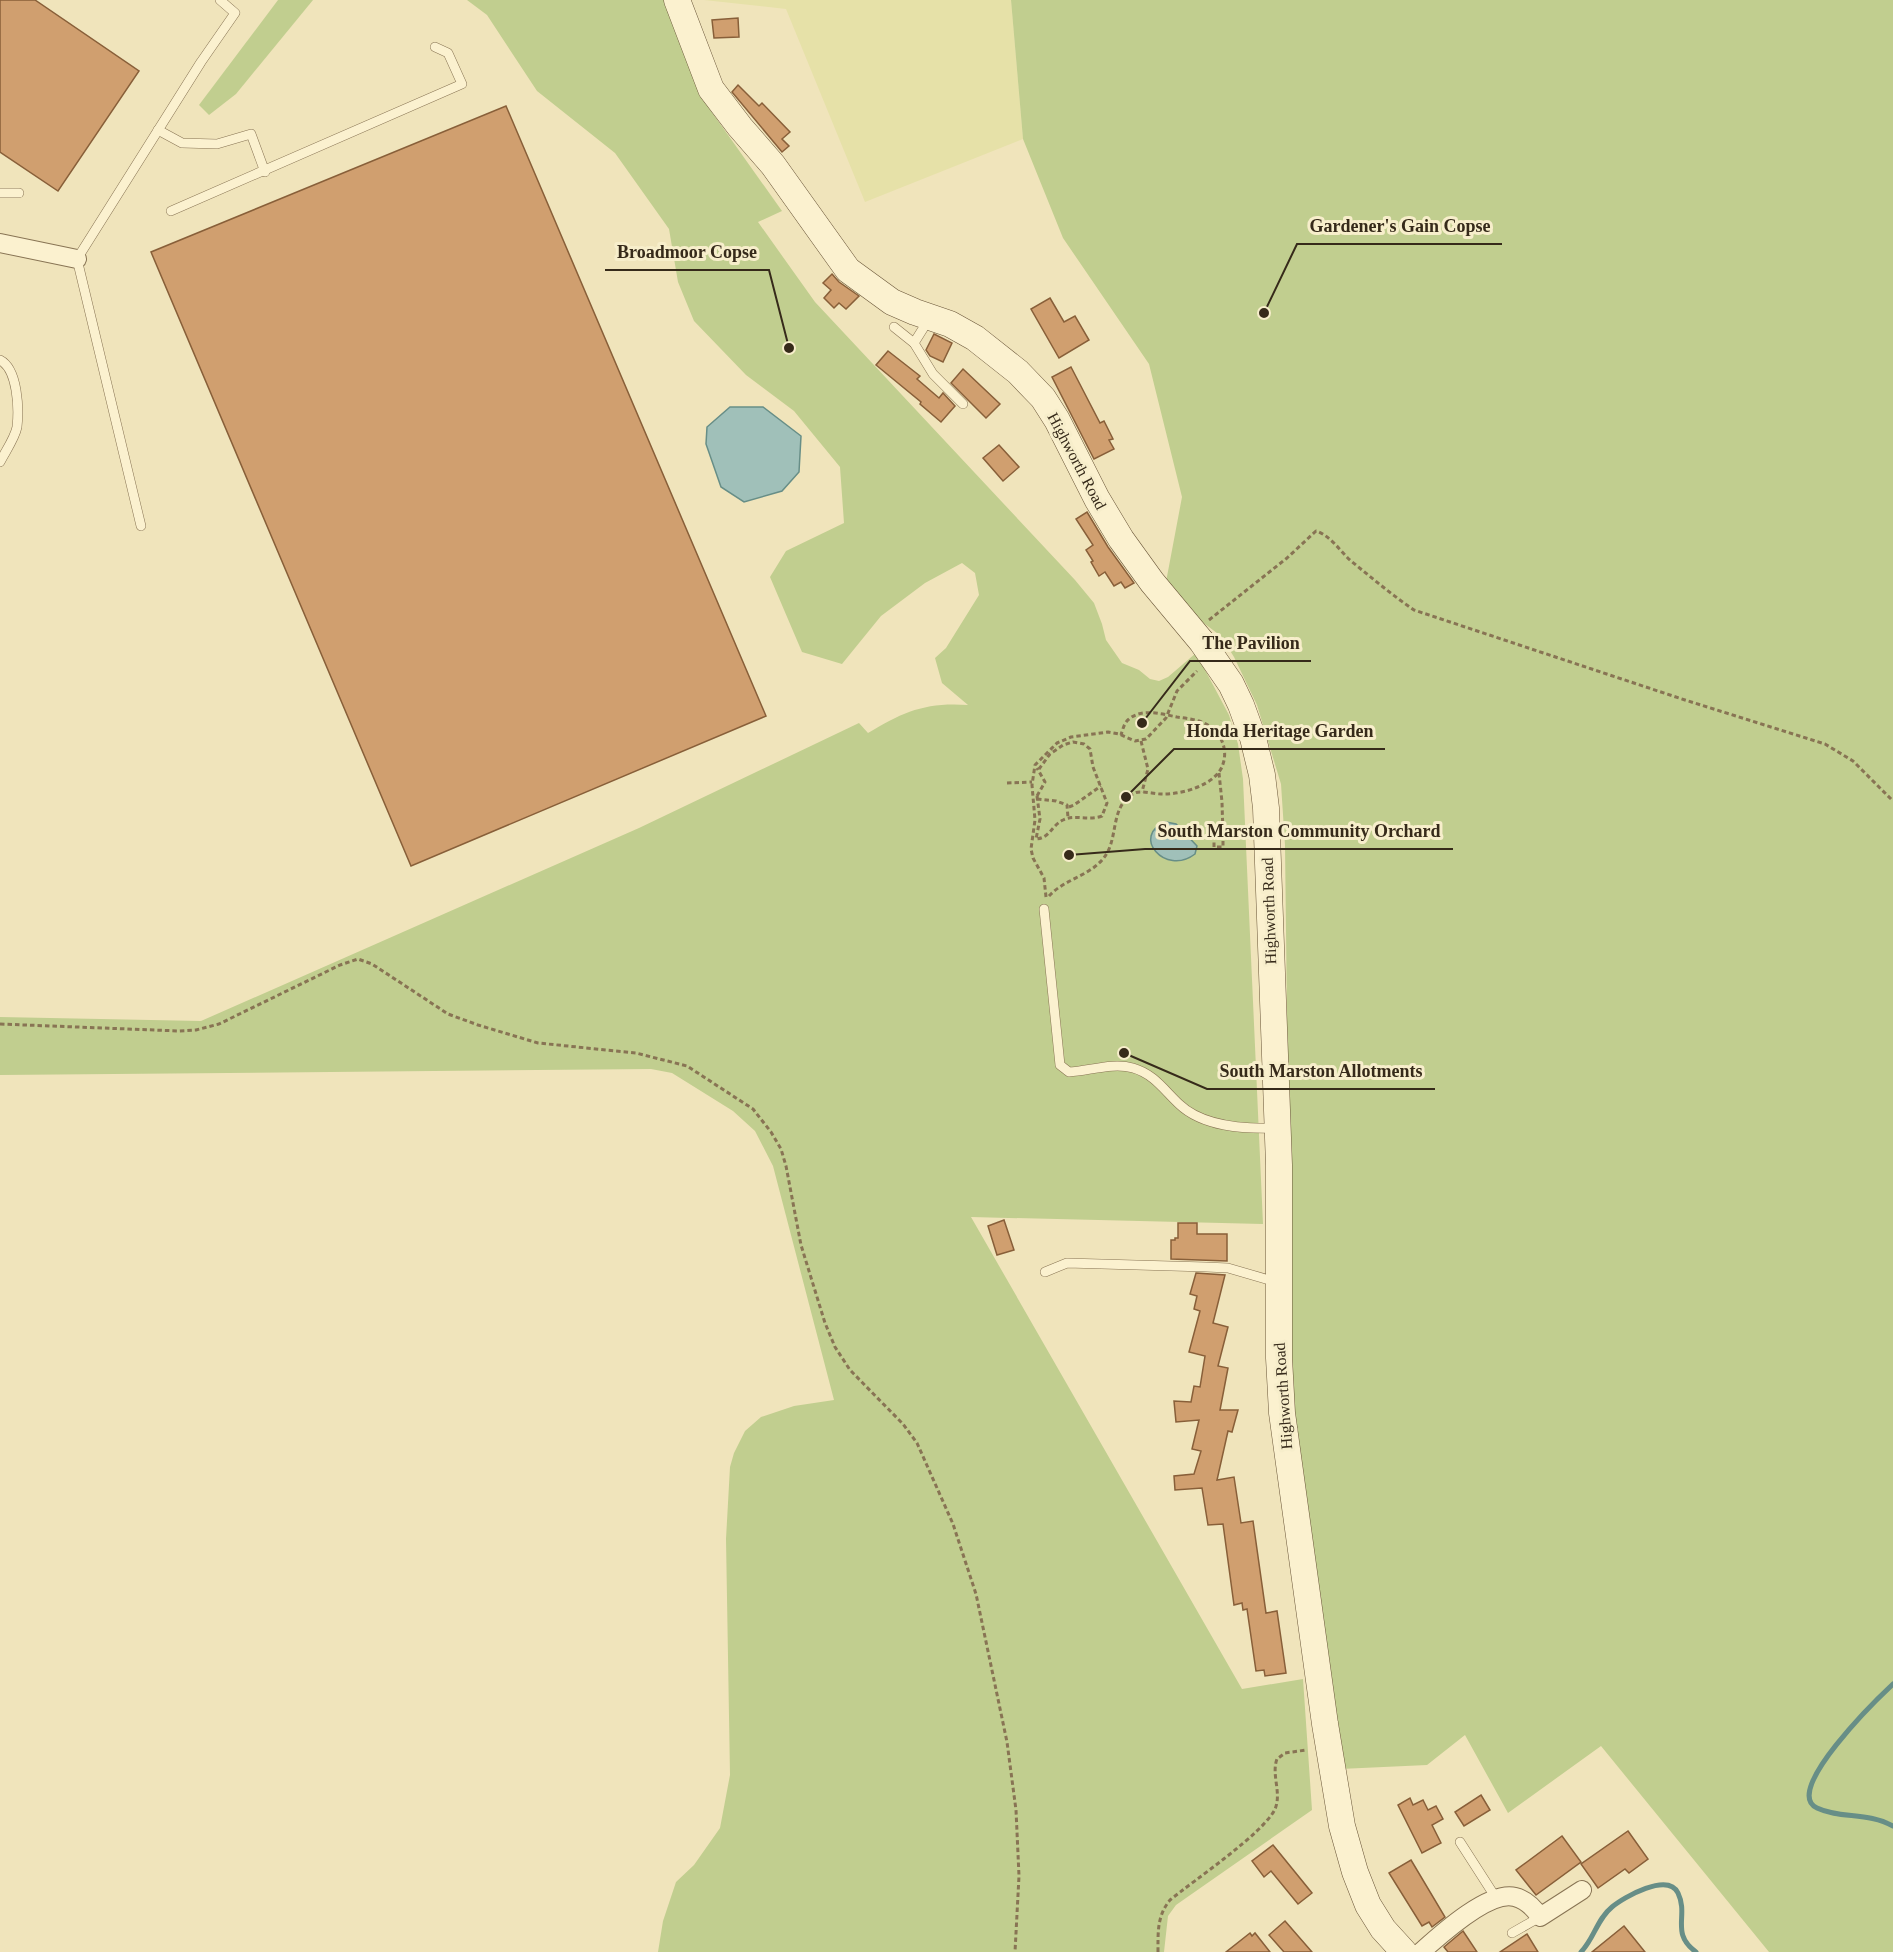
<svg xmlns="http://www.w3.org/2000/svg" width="1893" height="1952" viewBox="0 0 1893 1952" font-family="'Times New Roman',serif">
<rect width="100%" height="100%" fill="#f0e4bb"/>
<path fill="#e6e1a8" d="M704,0H1011L1023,139L865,202L786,9Z"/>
<g fill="#c1ce8f">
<path d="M278,0H313L236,94L209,115L199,105Z"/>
<path d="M467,0H669L699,94L782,211L758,222L815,302L1075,580L1094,603L1102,624L1106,640L1122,663L1139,670L1150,679L1159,681L1168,677L1196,653L1229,715L1238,744L1243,779L1263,1224L971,1217L1242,1689L1303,1679L1312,1810L1176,1905L1168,1916L1164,1952H658L663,1921L676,1882L694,1865L720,1828L730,1775L726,1539L730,1467L734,1453L745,1431L761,1417L794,1406L834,1400L773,1166L755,1131L733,1111L672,1073L651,1069L0,1075V1017L201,1021L639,828L859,723L868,733C903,712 925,702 968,705L942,683L935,658L946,648L979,595L975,573L962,563L925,583L881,616L842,664L802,652L770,577L786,551L844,523L840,467L794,411L746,375L694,321L678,282L669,229L615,153L537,91L487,15Z"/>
<path d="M1011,0H1893V1952H1769L1601,1746L1508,1813L1465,1735L1427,1765L1340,1769L1292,1438L1285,845L1281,784L1257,705L1234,657L1221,636L1182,607L1166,582L1182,497L1149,364L1063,238L1023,139Z"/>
</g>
<g fill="#a0c0b9" stroke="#678e87" stroke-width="1.5">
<path d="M730,407H763L801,436L799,472L782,491L744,502L721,487L706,444L707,427Z"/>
<path d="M1166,822L1176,824L1197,846L1195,854C1165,877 1130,835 1166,822Z"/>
</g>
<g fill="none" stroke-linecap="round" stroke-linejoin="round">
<g stroke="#678e87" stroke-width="5">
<path d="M1893,1684C1879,1697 1781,1792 1817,1808C1840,1819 1868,1812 1893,1826"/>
<path d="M1581,1952C1594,1939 1597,1919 1612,1907C1624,1897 1668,1872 1678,1893C1689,1916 1670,1933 1696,1952"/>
</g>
</g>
<g fill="#d09f6f" stroke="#885f39" stroke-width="1.5">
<path d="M0,0H35L139,71L58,191L0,152Z"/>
<path d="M738,18L739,37L714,38L712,20Z"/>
<path d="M738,85L759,106L762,103L790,132L782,139L789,146L782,152L732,92Z"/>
<path d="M506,106L766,716L411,866L151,252Z"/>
<path d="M832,274L839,282L859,296L846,309L839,303L834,308L824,298L831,290L823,283Z"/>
<path d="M1050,298L1064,322L1075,316L1089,340L1059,358L1031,309Z"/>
<path d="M934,334L952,343L943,362L930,356L926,350Z"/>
<path d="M888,351L920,376L917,379L939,398L943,393L955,406L941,422L920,404L921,402L876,365Z"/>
<path d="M1071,367L1100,423L1104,421L1113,439L1109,440L1114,449L1094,459L1052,377Z"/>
<path d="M963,369L1000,404L986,418L951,383Z"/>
<path d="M999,445L1019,467L1003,481L983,458Z"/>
<path d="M1087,512L1108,547L1134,583L1125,588L1121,582L1114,586L1105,572L1099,576L1091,562L1093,561L1086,550L1093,545L1076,519Z"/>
<path d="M1004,1220L1014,1250L997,1255L988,1226Z"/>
<path d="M1178,1223H1197V1234H1227V1261L1171,1259V1240H1175V1238H1178Z"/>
<path d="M1196,1273L1225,1275L1213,1323L1228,1327L1218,1366L1228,1368L1220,1410H1238L1232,1432L1228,1431L1217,1480L1234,1477L1241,1523L1253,1521L1266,1613L1277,1611L1286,1673L1265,1676L1264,1670L1256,1671L1247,1609L1243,1610L1242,1603L1234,1605L1223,1524L1208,1525L1202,1488L1175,1490L1174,1476L1194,1474L1201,1451L1192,1449L1199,1420L1176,1422L1174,1401L1191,1402L1194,1386L1200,1387L1205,1356L1189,1352L1200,1311L1194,1309L1197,1296L1190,1294Z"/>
<path d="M1481,1795L1490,1810L1464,1826L1455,1812Z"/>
<path d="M1410,1798L1413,1805L1423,1800L1428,1810L1436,1806L1443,1819L1432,1825L1441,1843L1422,1853L1398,1805Z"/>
<path d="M1628,1831L1648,1859L1629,1873L1625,1869L1598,1888L1581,1864Z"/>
<path d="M1562,1836L1581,1862L1536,1895L1516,1870Z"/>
<path d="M1273,1845L1312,1893L1298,1904L1271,1871L1264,1877L1252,1861Z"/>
<path d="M1411,1860L1445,1917L1432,1927L1429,1922L1422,1926L1389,1873Z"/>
<path d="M1285,1921L1312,1952H1284L1269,1935Z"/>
<path d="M1624,1926L1645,1952H1592Z"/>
<path d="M1463,1931L1477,1952H1448L1444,1947Z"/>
<path d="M1250,1933L1252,1936L1255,1933L1270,1952H1226Z"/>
<path d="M1527,1934L1538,1952H1500Z"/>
</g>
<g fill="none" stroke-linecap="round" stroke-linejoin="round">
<defs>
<g id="lane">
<path d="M158,130L182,143L217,144L251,134L265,172"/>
<path d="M0,193H19"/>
<path d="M171,211L462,84L448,53L435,47"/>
<path d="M894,327L914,343L933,374L963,404"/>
<path d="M914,343L929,319"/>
<path d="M0,360C18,369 19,409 17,427C15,438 5,452 0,462"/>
<path d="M141,526L77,259L201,62L235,13L220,0"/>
<path d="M1044,909L1060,1065L1069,1072C1089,1071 1113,1062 1133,1068C1154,1074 1164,1090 1179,1104C1203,1127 1244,1129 1275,1128"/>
<path d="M1045,1272L1067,1263L1206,1267L1228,1268L1276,1282"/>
<path d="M1460,1842L1496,1898"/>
<path d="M1512,1933L1540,1917"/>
</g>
<g id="street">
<path d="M0,243L77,259"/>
<path d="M1421,1952C1440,1935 1489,1890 1515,1897C1527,1900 1534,1908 1540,1917L1582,1890"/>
</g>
<path id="secondary" d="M677,0L711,89L740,127L773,165L848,270L892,302L915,312L950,324L975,338L1018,372L1043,398L1057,420L1097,499L1121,539L1152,582L1202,642L1231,684L1241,705L1253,738L1262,775L1266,808L1279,1165V1358L1282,1413L1325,1724L1342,1826L1355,1872L1368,1905L1383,1929L1404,1952"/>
</defs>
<use href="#lane" stroke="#887454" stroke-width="10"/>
<use href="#street" stroke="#887454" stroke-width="20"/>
<use href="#secondary" stroke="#695538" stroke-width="27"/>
<g stroke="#887454" stroke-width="3" stroke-dasharray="4.5 3" stroke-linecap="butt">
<path d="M1209,620L1287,558L1316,531C1331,536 1339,550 1351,561C1372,578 1392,595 1414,610L1685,700L1825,744L1853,761L1893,801"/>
<path d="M1141,741L1148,769L1142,792"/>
<path d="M1219,773L1222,802L1223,835"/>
<path d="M1007,783L1032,782"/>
<path d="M1037,796L1040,819L1036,839C1050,838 1051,826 1063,820C1074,814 1089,821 1102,816L1107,803L1093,767L1090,749L1084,744L1073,742L1063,745L1050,754L1039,769"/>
<path d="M1037,796L1045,782L1037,768"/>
<path d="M1037,799L1056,801L1067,805L1068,818"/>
<path d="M1069,807L1074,805L1101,786"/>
<rect x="1214" y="835" width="9" height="12"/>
<path d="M1049,896C1065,878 1095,875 1107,853C1118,834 1111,804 1135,793C1142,790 1153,794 1161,794C1181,795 1217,785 1223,764C1229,746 1218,727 1199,721C1192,719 1184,718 1177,717C1162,714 1142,708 1129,719C1124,723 1123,729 1121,735"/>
<path d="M1046,897L1044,878L1033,858L1031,849L1035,820L1032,785L1035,765L1057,743L1071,737L1108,732L1119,734L1135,741L1146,739L1166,718L1177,691L1197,671"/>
<path d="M0,1024L179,1031L196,1030L219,1024L340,965L358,959L372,964L448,1014L478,1025L538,1043L636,1053L687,1066L753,1109L771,1132L781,1149L786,1166L801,1245L825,1323L835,1347L850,1370L903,1424L917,1443L953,1524L976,1594L1007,1742L1016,1810L1019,1876L1015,1952"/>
<path d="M1158,1952C1158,1932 1157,1916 1170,1900C1193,1881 1264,1833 1275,1809C1282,1793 1271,1775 1277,1759L1285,1753L1306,1750"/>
</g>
<use href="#lane" stroke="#fbf1cf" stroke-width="9"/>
<use href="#street" stroke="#fbf1cf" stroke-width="18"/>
<use href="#secondary" stroke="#fbf1cf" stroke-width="26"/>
</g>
<g text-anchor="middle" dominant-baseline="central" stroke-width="6" stroke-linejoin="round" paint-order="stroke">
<g font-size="16" fill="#362a1a" stroke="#f7eecb">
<text transform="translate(1077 461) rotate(62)">Highworth Road</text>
<text transform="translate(1269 911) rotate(-92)">Highworth Road</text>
<text transform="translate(1283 1396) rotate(-94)">Highworth Road</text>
</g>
</g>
<path fill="none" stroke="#362a1a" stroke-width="2" d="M1264 313L1297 244H1502M789 348L769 270H605M1142 723L1190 661H1311M1126 797L1174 749H1385M1069 855L1145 849H1453M1124 1053L1207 1089H1435"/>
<g fill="#362a1a" stroke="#f7eecb" stroke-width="2">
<circle cx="1264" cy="313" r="6"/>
<circle cx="789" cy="348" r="6"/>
<circle cx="1142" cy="723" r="6"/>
<circle cx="1126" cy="797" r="6"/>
<circle cx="1069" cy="855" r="6"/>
<circle cx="1124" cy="1053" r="6"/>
</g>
<g font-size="18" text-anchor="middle" font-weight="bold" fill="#362a1a" stroke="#f7eecb" stroke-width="6" stroke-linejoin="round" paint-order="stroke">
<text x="1400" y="232">Gardener's Gain Copse</text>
<text x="687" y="258">Broadmoor Copse</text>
<text x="1251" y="649">The Pavilion</text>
<text x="1280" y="737">Honda Heritage Garden</text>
<text x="1299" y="837">South Marston Community Orchard</text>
<text x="1321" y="1077">South Marston Allotments</text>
</g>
</svg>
